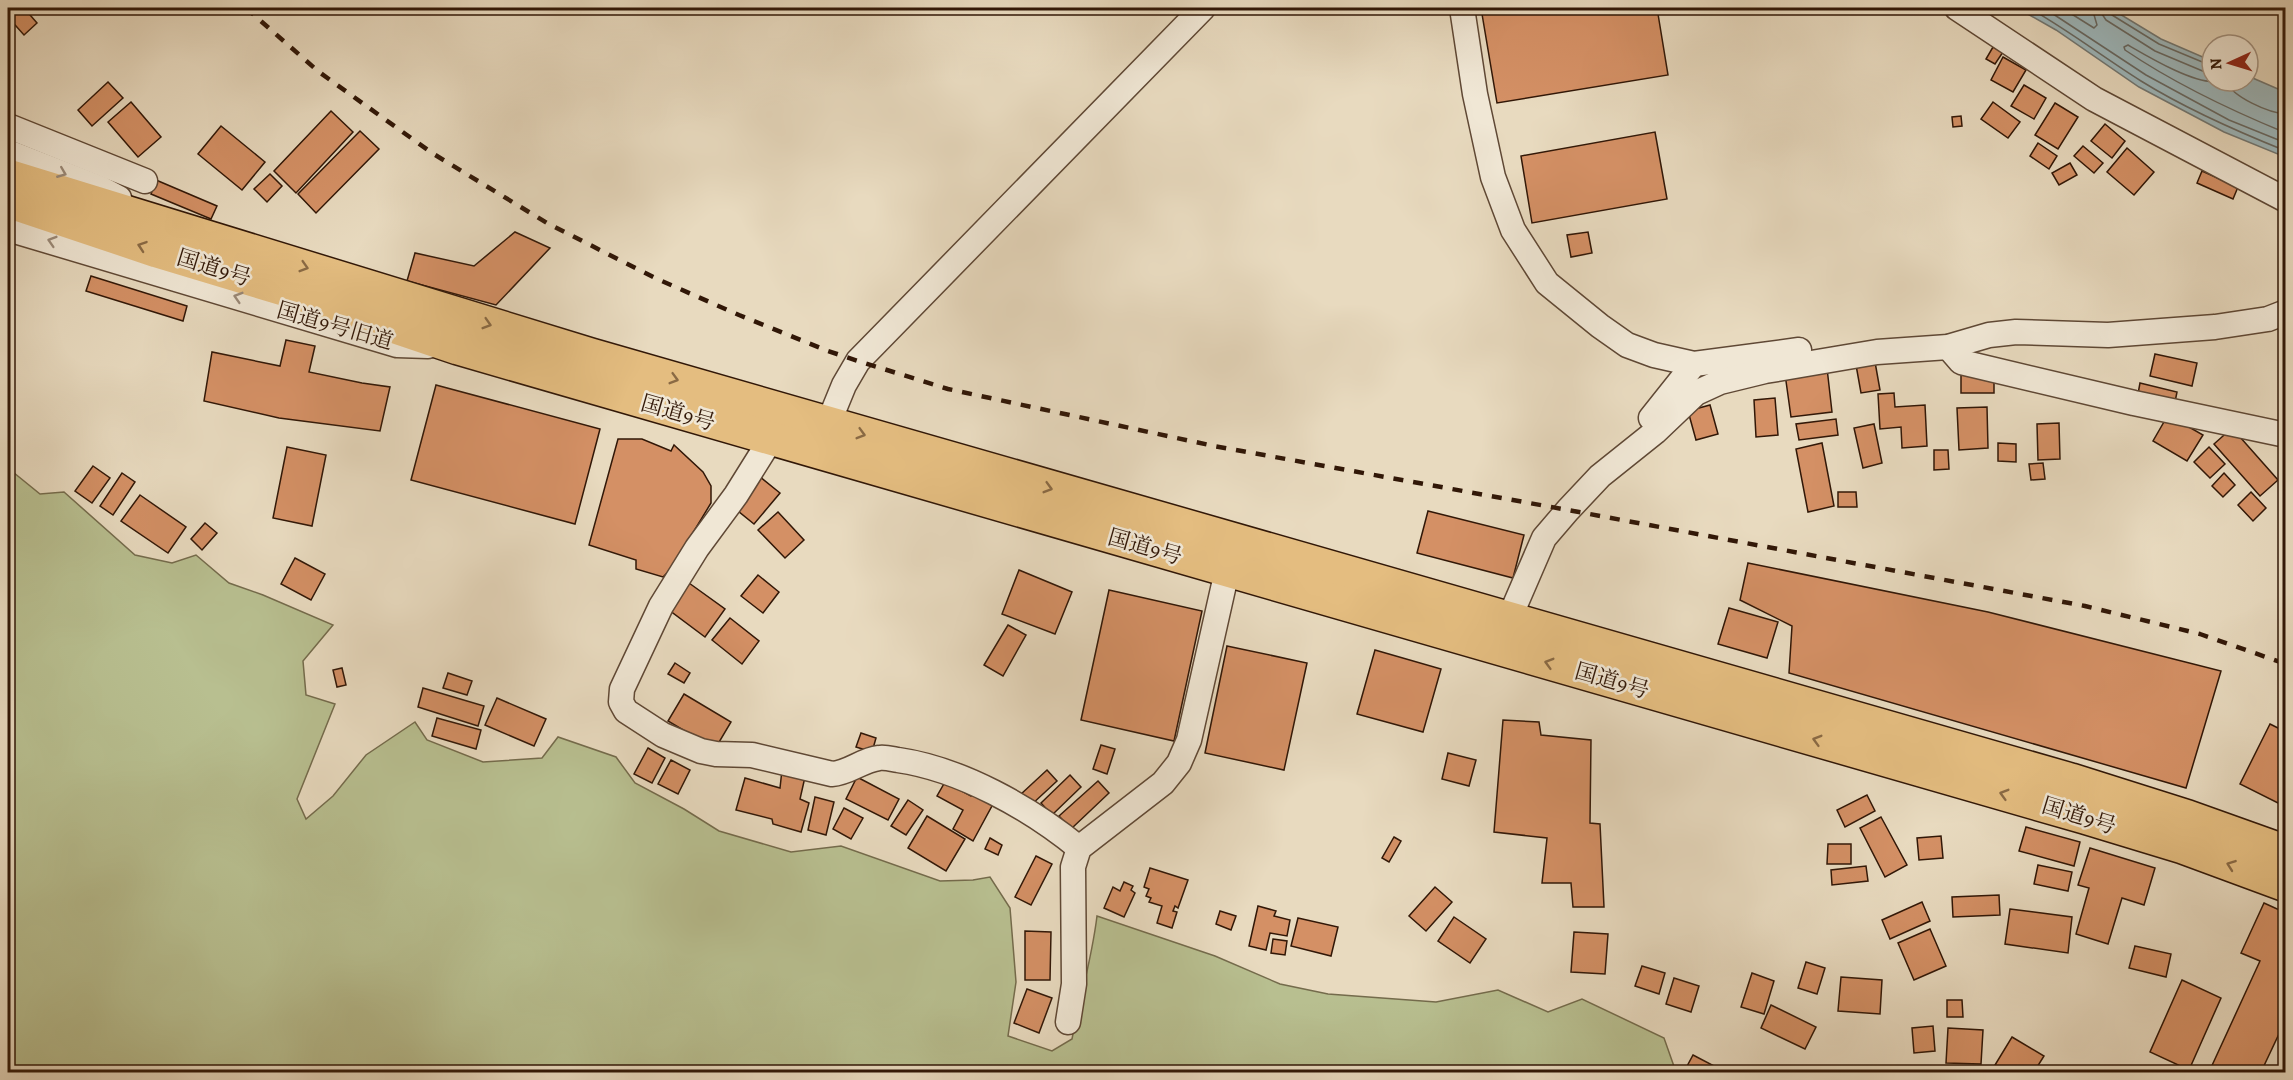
<svg xmlns="http://www.w3.org/2000/svg" width="2293" height="1080" viewBox="0 0 2293 1080" font-family="Alegreya,'Noto Serif JP',serif">
<rect width="100%" height="100%" fill="#e8dabf"/>
<filter id="stains"><feTurbulence type="fractalNoise" baseFrequency=".00333" numOctaves="4"/><feColorMatrix values="0 0 0 0 .2 0 0 0 0 .09 0 0 0 0 .02 0 0 0 .5 -.17"/></filter>
<radialGradient id="worn" r=".72"><stop offset=".6" stop-color="#630" stop-opacity="0"/><stop offset="1" stop-color="#630" stop-opacity=".3"/></radialGradient>
<path fill="#b8bf90" stroke="#746b4c" stroke-width="1.5" d="M8,468L40,494L64,492L135,555L172,563L196,555L229,583L263,595L333,625L303,661L306,695L335,704L297,799L306,819L333,796L366,755L415,722L427,740L483,762L542,758L558,737L616,757L635,783L684,809L719,831L791,852L841,846L940,881L973,880L990,877L1010,908L1016,982L1008,1036L1052,1051L1072,1039C1080,998 1092,958 1097,916L1215,956L1280,984L1328,994L1436,1002L1498,990L1548,1012L1582,999L1664,1038L1676,1072H8Z"/>
<path fill="#9db8bd" stroke="#727874" stroke-width="1.5" d="M2017,8H2110L2161,39L2212,61V81H2248V76L2285,92V157L2224,132L2139,87L2056,30Z"/>
<g fill="none" stroke-linecap="round" stroke-linejoin="round">
<g stroke="#676862" stroke-width="1.5">
<path d="M2029,8C2068,30 2103,57 2141,81C2186,109 2236,131 2286,151"/>
<path d="M2044,8L2146,75L2229,120L2286,143"/>
<path d="M2062,8L2094,28L2097,25L2092,8"/>
<path d="M2101,8L2102,14L2106,20L2155,51L2205,72L2212,73"/>
<path d="M2108,8L2112,15L2159,44L2212,66"/>
<path d="M2218,81C2197,86 2147,56 2128,45L2124,47L2125,50C2175,84 2230,110 2286,133"/>
<path d="M2226,81C2232,97 2269,113 2286,114"/>
</g>
</g>
<g fill="#d49065" stroke="#311707" stroke-width="1.5">
<path d="M19,8H24L37,23L24,35L8,17Z"/>
<path d="M1481,8H1657L1668,75L1497,103Z"/>
<path d="M1993,47L2003,52L1995,64L1986,59Z"/>
<path d="M2003,57L2026,70L2013,92L1991,80Z"/>
<path d="M108,82L123,98L92,126L78,110Z"/>
<path d="M2024,85L2046,98L2034,119L2011,106Z"/>
<path d="M131,102L161,137L138,157L108,122Z"/>
<path d="M1993,102L2020,122L2008,138L1981,119Z"/>
<path d="M2055,103L2078,117L2058,149L2035,135Z"/>
<path d="M331,111L353,132L296,193L274,171Z"/>
<path d="M1961,116L1962,126L1953,127L1952,117Z"/>
<path d="M2105,124L2125,141L2112,158L2091,141Z"/>
<path d="M221,126L265,162L242,190L198,154Z"/>
<path d="M360,131L379,149L316,213L298,194Z"/>
<path d="M1655,132L1667,199L1532,223L1521,156Z"/>
<path d="M2038,143L2057,156L2049,169L2030,156Z"/>
<path d="M2083,146L2103,163L2094,173L2074,156Z"/>
<path d="M2127,148L2154,172L2134,195L2107,172Z"/>
<path d="M2070,163L2077,175L2059,185L2052,173Z"/>
<path d="M2202,171L2238,187L2233,199L2197,183Z"/>
<path d="M270,174L282,186L267,202L254,189Z"/>
<path d="M156,180L217,206L211,219L151,194Z"/>
<path d="M515,232L550,248L496,305L407,281L415,253L474,266Z"/>
<path d="M1588,232L1592,253L1571,257L1567,235Z"/>
<path d="M91,276L187,306L183,321L86,291Z"/>
<path d="M286,340L315,346L309,372L362,383L390,387L380,431L279,418L204,401L212,352L280,366Z"/>
<path d="M2155,354L2197,363L2192,386L2150,376Z"/>
<path d="M1875,362L1880,390L1861,393L1856,365Z"/>
<path d="M8,363L14,365L8,392Z"/>
<path d="M1827,368L1832,412L1791,417L1785,374Z"/>
<rect x="1961" y="374" width="33" height="19"/>
<path d="M2140,383L2177,392L2174,407L2137,399Z"/>
<path d="M436,385L600,429L575,524L411,480Z"/>
<path d="M1894,393L1895,407L1925,405L1927,446L1902,448L1901,427L1880,429L1878,394Z"/>
<path d="M1775,398L1778,435L1756,437L1754,400Z"/>
<path d="M1710,405L1718,434L1696,440L1688,411Z"/>
<path d="M1987,407L1988,448L1959,450L1957,408Z"/>
<path d="M2168,415L2203,435L2187,461L2153,441Z"/>
<path d="M1836,419L1838,435L1799,440L1796,424Z"/>
<path d="M2059,423L2060,459L2038,460L2037,424Z"/>
<path d="M1874,424L1882,463L1863,468L1854,428Z"/>
<path d="M2232,428L2278,480L2260,496L2214,444Z"/>
<path d="M618,439H642L671,451L674,445L703,472L711,486V503L671,569L663,577L636,569V560L589,545Z"/>
<path d="M1822,443L1834,506L1808,512L1796,449Z"/>
<path d="M1998,443L2016,444V462L1998,461Z"/>
<path d="M287,447L326,455L312,526L273,518Z"/>
<path d="M2209,447L2225,464L2210,478L2194,462Z"/>
<path d="M1934,450H1948L1949,469L1934,470Z"/>
<path d="M2043,463L2045,479L2031,480L2029,464Z"/>
<path d="M93,466L110,478L92,503L75,491Z"/>
<path d="M122,473L135,482L113,515L100,506Z"/>
<path d="M2224,473L2235,485L2223,497L2212,486Z"/>
<path d="M759,476L780,493L754,524L733,507Z"/>
<path d="M1838,492H1856L1857,507H1838Z"/>
<path d="M2251,492L2266,508L2253,521L2238,505Z"/>
<path d="M140,495L186,527L168,553L121,521Z"/>
<path d="M1428,511L1524,535L1513,578L1417,553Z"/>
<path d="M778,512L804,540L785,558L758,530Z"/>
<path d="M205,523L217,533L202,550L191,539Z"/>
<path d="M295,558L325,574L311,600L281,584Z"/>
<path d="M1748,563L1988,612L2221,671L2186,788L1789,673L1792,626L1740,600Z"/>
<path d="M1019,570L1072,592L1055,634L1002,614Z"/>
<path d="M758,575L779,592L763,613L741,596Z"/>
<path d="M689,583L725,609L705,637L669,610Z"/>
<path d="M1109,590L1202,611L1174,741L1081,720Z"/>
<path d="M1729,608L1778,622L1767,658L1718,644Z"/>
<path d="M730,618L759,641L742,664L712,640Z"/>
<path d="M1008,625L1026,635L1003,676L984,665Z"/>
<path d="M1227,646L1307,663L1284,770L1205,753Z"/>
<path d="M1375,650L1441,669L1423,732L1357,714Z"/>
<path d="M675,663L690,673L684,683L668,674Z"/>
<path d="M342,668L346,685L337,687L333,670Z"/>
<path d="M448,673L472,681L467,695L443,688Z"/>
<path d="M423,688L484,706L478,726L418,707Z"/>
<path d="M684,694L731,722L715,749L668,721Z"/>
<path d="M497,698L546,719L534,746L485,725Z"/>
<path d="M437,718L481,730L476,749L432,736Z"/>
<path d="M1503,720L1539,722L1541,735L1591,740L1590,823L1600,824L1604,907H1573L1571,883H1542L1547,838L1494,832Z"/>
<path d="M2270,724L2286,732V807L2240,784Z"/>
<path d="M861,733L876,738L872,752L856,747Z"/>
<path d="M1101,745L1115,749L1107,774L1093,769Z"/>
<path d="M648,748L665,758L652,783L634,774Z"/>
<path d="M1448,753L1476,760L1469,786L1442,779Z"/>
<path d="M671,760L690,770L678,794L658,784Z"/>
<path d="M782,770L805,777L800,799L809,803L801,832L773,824L772,819L736,810L745,778L780,788Z"/>
<path d="M1047,770L1057,781L1030,806L1020,795Z"/>
<path d="M1070,775L1081,787L1052,815L1041,803Z"/>
<path d="M857,777L899,799L888,820L846,799Z"/>
<path d="M1098,781L1109,793L1071,829L1059,816Z"/>
<path d="M945,782L971,796L973,793L993,804L973,841L953,829L963,810L937,796Z"/>
<path d="M1867,795L1875,811L1845,827L1837,810Z"/>
<path d="M815,797L834,802L826,835L808,830Z"/>
<path d="M908,800L923,810L906,835L891,826Z"/>
<path d="M844,808L863,818L851,839L833,829Z"/>
<path d="M927,816L965,839L946,871L908,848Z"/>
<path d="M1881,817L1907,865L1885,877L1860,828Z"/>
<path d="M2026,827L2080,842L2074,866L2019,851Z"/>
<path d="M1941,836L1943,858L1919,860L1917,838Z"/>
<path d="M1394,837L1401,841L1389,862L1382,858Z"/>
<path d="M990,838L1002,845L998,855L985,849Z"/>
<path d="M1828,844H1851V864H1827Z"/>
<path d="M2090,848L2155,868L2144,905L2122,898L2108,944L2076,934L2089,888L2078,885Z"/>
<path d="M1036,856L1052,864L1031,905L1015,897Z"/>
<path d="M2038,865L2072,872L2068,891L2034,884Z"/>
<path d="M1866,866L1868,881L1832,885L1831,870Z"/>
<path d="M1150,868L1188,880L1178,908L1175,906L1173,911L1177,912L1172,928L1157,923L1162,906L1149,902L1151,898L1146,896L1149,889L1144,887Z"/>
<path d="M1124,882L1133,886L1131,890L1135,893L1124,917L1104,908L1113,887L1120,891Z"/>
<path d="M1435,887L1452,902L1426,931L1409,916Z"/>
<path d="M1999,895L2000,915L1953,917L1952,897Z"/>
<path d="M1922,902L1930,921L1890,939L1882,920Z"/>
<path d="M2264,903L2286,913V1019L2261,1072H2209L2260,961L2241,953Z"/>
<path d="M1258,906L1276,911L1274,916L1290,920L1287,936L1270,933L1266,950L1249,946Z"/>
<path d="M2010,909L2072,917L2068,953L2005,944Z"/>
<path d="M1220,911L1236,916L1231,930L1216,924Z"/>
<path d="M1454,917L1486,939L1470,963L1438,941Z"/>
<path d="M1298,918L1338,927L1331,956L1291,946Z"/>
<path d="M1930,929L1946,966L1914,980L1898,943Z"/>
<path d="M1025,931L1051,932L1050,980H1025Z"/>
<path d="M1574,932L1608,934L1605,974L1571,972Z"/>
<path d="M1273,939L1287,941L1285,955L1271,953Z"/>
<path d="M2135,946L2171,954L2166,977L2129,968Z"/>
<path d="M1806,962L1825,968L1817,994L1798,988Z"/>
<path d="M1642,966L1665,973L1659,994L1635,986Z"/>
<path d="M1752,973L1774,981L1764,1014L1741,1007Z"/>
<path d="M1841,977L1882,980L1880,1014L1838,1011Z"/>
<path d="M1674,978L1699,986L1691,1012L1666,1004Z"/>
<path d="M2182,980L2221,998L2189,1070L2150,1052Z"/>
<path d="M1027,989L1052,998L1039,1033L1014,1023Z"/>
<path d="M1947,1000H1962L1963,1017H1947Z"/>
<path d="M1771,1005L1816,1027L1805,1049L1761,1028Z"/>
<path d="M1933,1026L1935,1051L1914,1053L1912,1028Z"/>
<path d="M1948,1028L1983,1030L1981,1064L1946,1063Z"/>
<path d="M2012,1037L2044,1056L2034,1072H2009L1995,1065Z"/>
<path d="M1693,1055L1720,1069L1719,1072H1689L1685,1070Z"/>
</g>
<g fill="none" stroke-linecap="round" stroke-linejoin="round">
<defs>
<g id="street">
<path d="M1462,8L1475,94L1493,177L1513,230L1547,283L1600,326L1627,345L1654,355L1694,364L1799,350"/>
<path d="M1957,8L2094,99L2286,200"/>
<path d="M8,126L145,181"/>
<path d="M8,152L102,189L119,198"/>
<path d="M8,229L397,345L428,346"/>
<path d="M1948,347L1961,362L2134,403L2286,435"/>
<path d="M1651,418L1694,364"/>
<path d="M828,424L844,385L858,361L1203,8"/>
<path d="M771,439L736,495L697,548L661,606L622,689L621,702L626,711L663,735L701,751L716,754L752,755L832,774C849,773 862,760 879,758C885,757 892,759 898,760C961,769 1030,808 1079,848"/>
<path d="M1509,619L1544,538L1568,510L1600,476L1655,432L1696,393L1720,382L1765,371L1877,352L1948,347L1989,335L2016,332L2108,335L2215,327L2268,319L2286,312"/>
<path d="M1068,1022L1074,984L1073,867L1079,848L1163,783L1179,763L1189,740L1227,571"/>
</g>
<g id="highway">
<path d="M8,176L591,355L2071,780L2188,817L2286,852"/>
<path d="M8,201L157,251L283,289L458,348L2084,817L2183,847L2286,885"/>
</g>
</defs>
<use href="#street" stroke="#5f4835" stroke-width="27"/>
<use href="#highway" stroke="#311707" stroke-width="36"/>
<use href="#street" stroke="#f0e7d5" stroke-width="24"/>
<use href="#highway" stroke="#e4bd80" stroke-width="33"/>
<path stroke="#311707" stroke-width="4.5" stroke-dasharray="10 10" stroke-linecap="butt" d="M246,8L319,72L432,153L547,223L655,278L739,315L828,351L858,361L948,389L1214,446L1568,510L2085,606L2200,634L2286,664"/>
</g>
<defs><path id="oneway-chevron" d="M-2-3.5L2.5 0L-2 3.5" fill="none" stroke-width="1.6" stroke-linecap="round" stroke-linejoin="round" transform="scale(1.5)"/></defs>
<g stroke="#9a8978">
<use href="#oneway-chevron" transform="translate(62 173) rotate(22)"/>
<use href="#oneway-chevron" transform="translate(52 241) rotate(-163)"/>
<use href="#oneway-chevron" transform="translate(238 297) rotate(-163)"/>
</g>
<g stroke="#8a6a44">
<use href="#oneway-chevron" transform="translate(142 246) rotate(-161)"/>
<use href="#oneway-chevron" transform="translate(304 267) rotate(17)"/>
<use href="#oneway-chevron" transform="translate(487 324) rotate(17)"/>
<use href="#oneway-chevron" transform="translate(674 379) rotate(16)"/>
<use href="#oneway-chevron" transform="translate(861 434) rotate(16)"/>
<use href="#oneway-chevron" transform="translate(1048 488) rotate(16)"/>
<use href="#oneway-chevron" transform="translate(1549 663) rotate(-164)"/>
<use href="#oneway-chevron" transform="translate(1817 740) rotate(-164)"/>
<use href="#oneway-chevron" transform="translate(2004 794) rotate(-164)"/>
<use href="#oneway-chevron" transform="translate(2231 865) rotate(-160)"/>
</g>
<g text-anchor="middle" dominant-baseline="central" stroke-width="5" stroke-linejoin="round" paint-order="stroke">
<g font-size="22" fill="#311707" stroke="#f0e7d5">
<text transform="translate(214 268) rotate(17)">国道9号</text>
<text transform="translate(335 326) rotate(16)">国道9号旧道</text>
<text transform="translate(678 413) rotate(16)">国道9号</text>
<text transform="translate(1145 547) rotate(16)">国道9号</text>
<text transform="translate(1612 681) rotate(16)">国道9号</text>
<text transform="translate(2079 816) rotate(17)">国道9号</text>
</g>
</g>
<rect width="2293" height="1080" fill="none" stroke="#e8dabf" stroke-width="30"/>
<rect x="9" y="9" width="2275" height="1062" fill="none" stroke="#311707" stroke-width="3"/>
<rect x="15" y="15" width="2263" height="1050" fill="none" stroke="#311707" stroke-width="1.5"/>
<g transform="translate(2230 63) rotate(266)"><circle r="28" fill="#f0e7d5" stroke="#a49483" stroke-width="1.5"/>
<path d="M0-4.5L10 22L0 15L-10 22Z" fill="#8f2418"/>
<text y="-9" font-size="16" font-weight="bold" text-anchor="middle" fill="#311707">N</text>
</g>
<rect width="100%" height="100%" filter="url(#stains)"/>
<rect width="100%" height="100%" fill="url(#worn)"/>
</svg>
